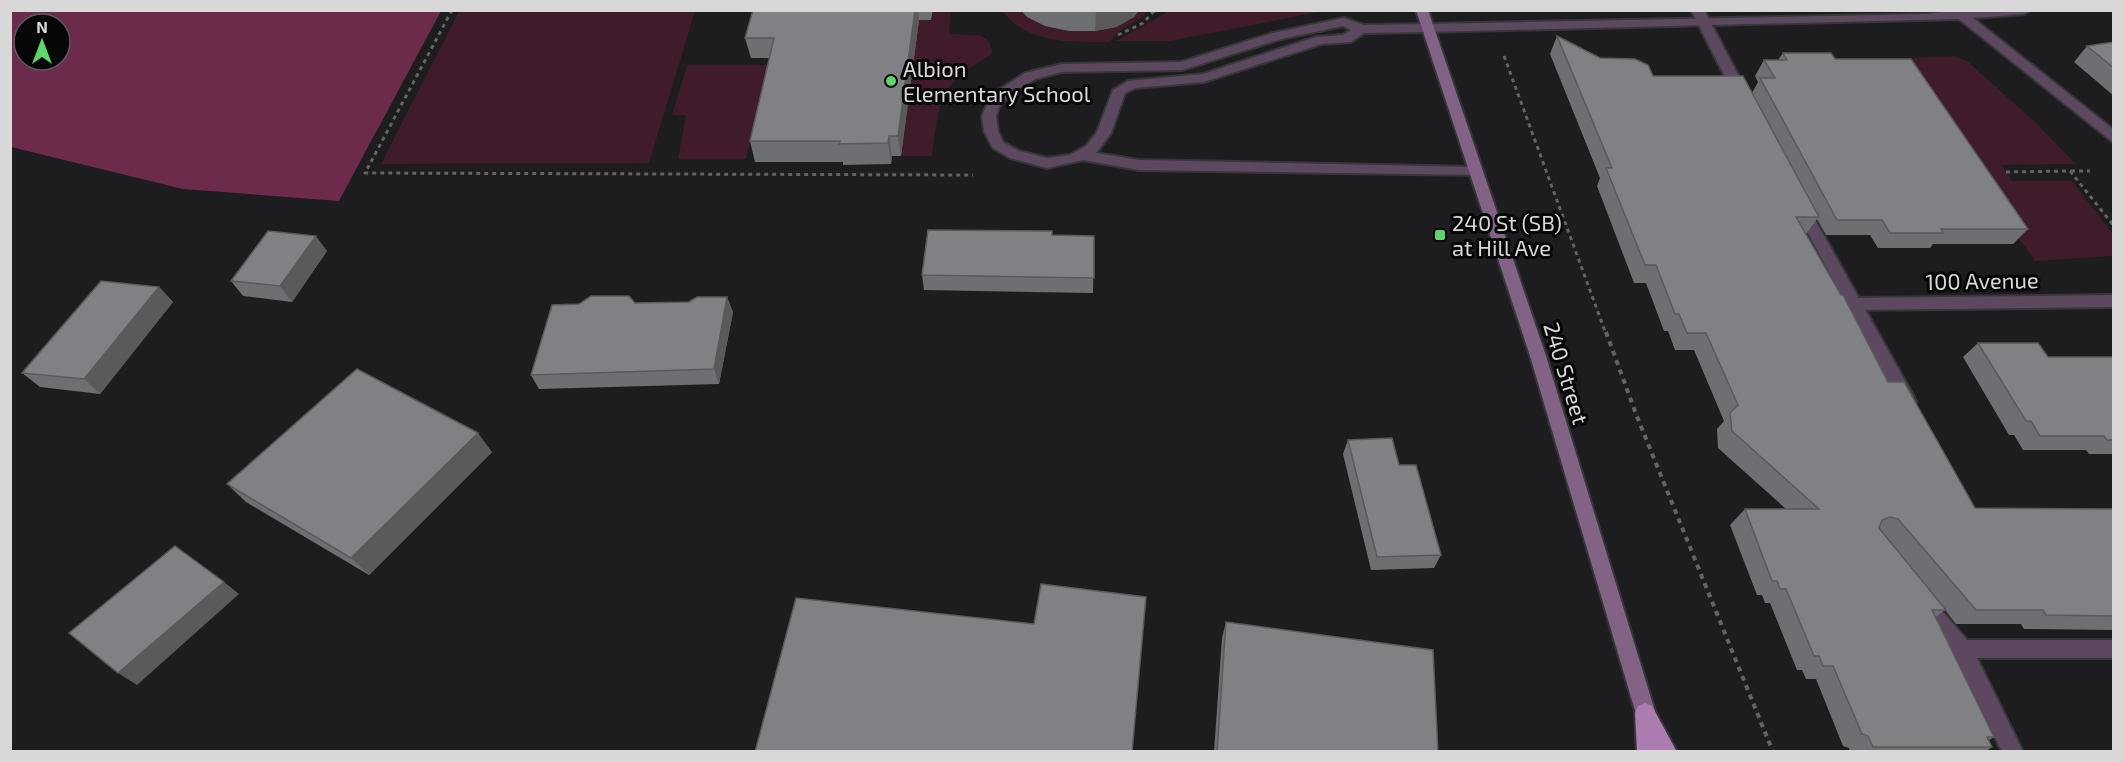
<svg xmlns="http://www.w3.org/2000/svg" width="2124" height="762" viewBox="0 0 2124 762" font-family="'Exo 2',sans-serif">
<rect width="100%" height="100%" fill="#1d1c1f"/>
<g fill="#3f1b2b">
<path d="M459,11H695L649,163L381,164Z"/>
<path d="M933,11H951L949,34L979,35L989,41L992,51L990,55C937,86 940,100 932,156H901L918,20H931Z"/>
<path d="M1002,11H1021L1116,27L1139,11H1148C1137,25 1119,26 1110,42C1071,42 1029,45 1002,11Z"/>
<path d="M1169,11V10L1324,11L1170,41H1116Z"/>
<path d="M1954,56L1967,61L2034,121L2076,164L2002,165L2012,181H2072L2113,234V256L2035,261L1893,59Z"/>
<path d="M687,65H770L746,159H678L686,115H672Z"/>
</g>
<path fill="#6c2b4a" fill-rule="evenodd" d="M10,11L11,10L441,11L339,201L183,189L11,147ZM24,24H60V60H24Z"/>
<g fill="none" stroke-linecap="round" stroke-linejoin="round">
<defs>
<g id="service">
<path d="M1691,10H1704L1749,96L1747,99H1737L1735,96Z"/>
<path d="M1344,18L1363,25L1427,24L1433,28L1427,32L1364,33L1351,42L1322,44L1204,82L1135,88L1125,93L1111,133L1096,153L1139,160L1476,167L1481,169L1483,172L1481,175L1139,170L1083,160L1047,168L1010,158L993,148L984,131L982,116L988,102L999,90L1025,73L1062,64L1181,62L1273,33ZM1343,26L1351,30L1343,35L1316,37L1203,74L1128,81L1113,90L1097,132L1086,146L1070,155L1047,158L1019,151L1003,142L998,131L996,116L999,107L1009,96L1035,79L1062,72L1182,70L1281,39Z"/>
<path d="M1802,204L1809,209L1914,397L1916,402L1914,407H1902L1795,209Z"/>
<path d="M1923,594L1930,597L1967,640H2114V658H1977L2023,752H2002L1955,655L1916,609L1914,603L1916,597Z"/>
</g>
<g id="minor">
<path d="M1954,10H2030L2024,14L1973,18L2114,130V143L1959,19L1427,32L1421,28L1427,24L1927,14Z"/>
<path d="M2114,295V307L1852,310L1844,304L1852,298Z"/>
</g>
<path id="secondary" d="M1416,10H1428L1546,356L1659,724L1656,731L1649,734L1642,731L1639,724L1530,356Z"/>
<path id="trunk" d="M1645,703L1652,706L1677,752H1637L1635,713L1638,706Z"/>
</defs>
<use href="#service" stroke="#373639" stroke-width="4"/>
<use href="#minor" stroke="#373639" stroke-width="4"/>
<use href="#secondary" stroke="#373639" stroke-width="4"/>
<use href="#trunk" stroke="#373639" stroke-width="4"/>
<g stroke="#636365" stroke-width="3" stroke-dasharray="4 4" stroke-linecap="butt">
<path d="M452,10L365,173L973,175"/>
<path d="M1118,35L1143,23L1155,10"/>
<path d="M1504,56L1606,334"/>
<path d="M2071,171H2090"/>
<path d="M2006,172L2070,171L2114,226"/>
</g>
<path stroke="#636365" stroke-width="4" stroke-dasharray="5 5" stroke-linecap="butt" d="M1606,332L1636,414L1773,752"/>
<use href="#service" fill="#5d495f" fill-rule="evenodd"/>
<use href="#minor" fill="#5d495f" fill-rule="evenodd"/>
<use href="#secondary" fill="#826285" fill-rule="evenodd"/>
<use href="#trunk" fill="#ac7cb0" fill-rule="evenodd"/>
</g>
<g fill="#6e6f72">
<path d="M753,10H933L931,20H919L901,156H892L891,164L843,165V162H755L750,141L769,58H751L745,38Z"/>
<path d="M1021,10H1139L1134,17L1116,27L1095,31H1069L1045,26L1027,17Z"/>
<path d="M1557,36L1600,58L1653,76L1752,93L1758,82L1755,76L1764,60H1778L1783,53L1835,59L2028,229L2013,244H1933L1930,248H1878L1870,235H1826L1817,219L1806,234L1888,382L1975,508L2114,509V630L2024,629L2021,624H1956L1945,610L1936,617L1994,737L1989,740L1992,747L1985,752H1850L1849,748L1843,746L1816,679H1806L1802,670H1797L1770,603H1765L1762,595H1757L1730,525L1745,509H1786L1718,448L1717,429L1724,421L1694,350H1675L1668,331H1664L1646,283H1634L1597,186L1600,178L1550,54Z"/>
<path d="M2114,42V96L2074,62L2087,46Z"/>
<path d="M1052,231V235L1094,236L1093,293L924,290L922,275Z"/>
<path d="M327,251L292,302L243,296L231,281Z"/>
<path d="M159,287L173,302L100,394L40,387L22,373Z"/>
<path d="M727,297L733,312L719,384L539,389L531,375L635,303L689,302Z"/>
<path d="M1978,343L2048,357H2114V454H2089L2086,450H2023L2014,435H2009L1963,357Z"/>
<path d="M1348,440L1399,465L1441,555L1434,568L1371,570L1343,454Z"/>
<path d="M492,452L369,575L246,502L227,484Z"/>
<path d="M1226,622L1438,752H1214L1222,638Z"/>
</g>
<g fill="#5a5a5c">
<path d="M915,10H918L919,20L901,156L898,136Z"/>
<path d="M1096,10H1139L1134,17L1116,27L1095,31Z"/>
<path d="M889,136L892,156L891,164L888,143Z"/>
<path d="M316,236L327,251L292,302L280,286Z"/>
<path d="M159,287L173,302L100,394L84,379Z"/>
<path d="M727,297L733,312L719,384L714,369Z"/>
<path d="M478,433L492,452L369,575L351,558Z"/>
<path d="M224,582L239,594L137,685L118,673Z"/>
</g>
<g fill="#808184" stroke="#5a5a5c" stroke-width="1.5">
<path d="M753,10H915L898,136H889L888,143L839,144L840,141H750L774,38H745Z"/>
<path d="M1557,36L1600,58L1635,59L1648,65L1653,76H1743L1819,217H1796L1841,295H1843L1888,382H1904L1975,508L2114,509V616L2046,615L2043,610H1976L1898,519L1890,517L1882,520L1879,528L1946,610H1932L1994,737H1987L1992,747H1873L1868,736L1862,734L1833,666H1823L1819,656H1814L1786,589H1780L1777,581H1772L1745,509H1819L1732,431L1730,413L1738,405L1706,333H1687L1679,314H1675L1656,265H1645L1606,168H1612Z"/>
<path d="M2114,42V68L2087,46Z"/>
<path d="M1783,53H1831L1835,59H1911L2028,229H1941L1943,233H1890L1882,220H1837L1760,78H1775L1764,60H1787Z"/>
<path d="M928,230L1052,231V235L1094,236V278L922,275Z"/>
<path d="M268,231L316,236L280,286L231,281Z"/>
<path d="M101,281L159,287L84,379L22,373Z"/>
<path d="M591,296H629L635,303L689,302L697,297H727L714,369L531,375L552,305L579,304Z"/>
<path d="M1978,343H2038L2048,357H2114V440H2107L2104,436H2040L2031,421H2026Z"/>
<path d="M357,369L478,433L351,558L227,484Z"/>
<path d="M1392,438L1399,465H1416L1441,555L1377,557L1348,440Z"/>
<path d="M175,546L224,582L118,673L69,633Z"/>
<path d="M1041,584L1146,597L1132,752H755L796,598L1034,624Z"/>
<path d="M1226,622L1433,650L1438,752H1217Z"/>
</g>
<g fill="#5fd56b" stroke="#070708" stroke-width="2">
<circle cx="891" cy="81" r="6"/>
<rect x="1434" y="229" width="12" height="12" rx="3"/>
</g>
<g text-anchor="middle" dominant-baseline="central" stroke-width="6" stroke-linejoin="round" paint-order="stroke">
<g font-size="22" fill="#d8d8d9" stroke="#070708" text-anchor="start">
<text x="903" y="68">Albion<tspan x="903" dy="25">Elementary School</tspan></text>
<text x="1452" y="222">240 St (SB)<tspan x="1452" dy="25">at Hill Ave</tspan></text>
</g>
<g font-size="22" fill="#d8d8d9" stroke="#070708">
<text transform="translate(1982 280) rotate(-1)">100 Avenue</text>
<text transform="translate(1567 373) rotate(73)">240 Street</text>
</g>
</g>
<rect width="2124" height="762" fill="none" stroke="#d8d8d9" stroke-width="24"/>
<g transform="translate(42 42)"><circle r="28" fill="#070708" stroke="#5b5b5c" stroke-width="1.5"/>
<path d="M0-4.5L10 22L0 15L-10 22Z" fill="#5fd56b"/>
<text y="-9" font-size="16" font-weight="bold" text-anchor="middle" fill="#d8d8d9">N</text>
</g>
</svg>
